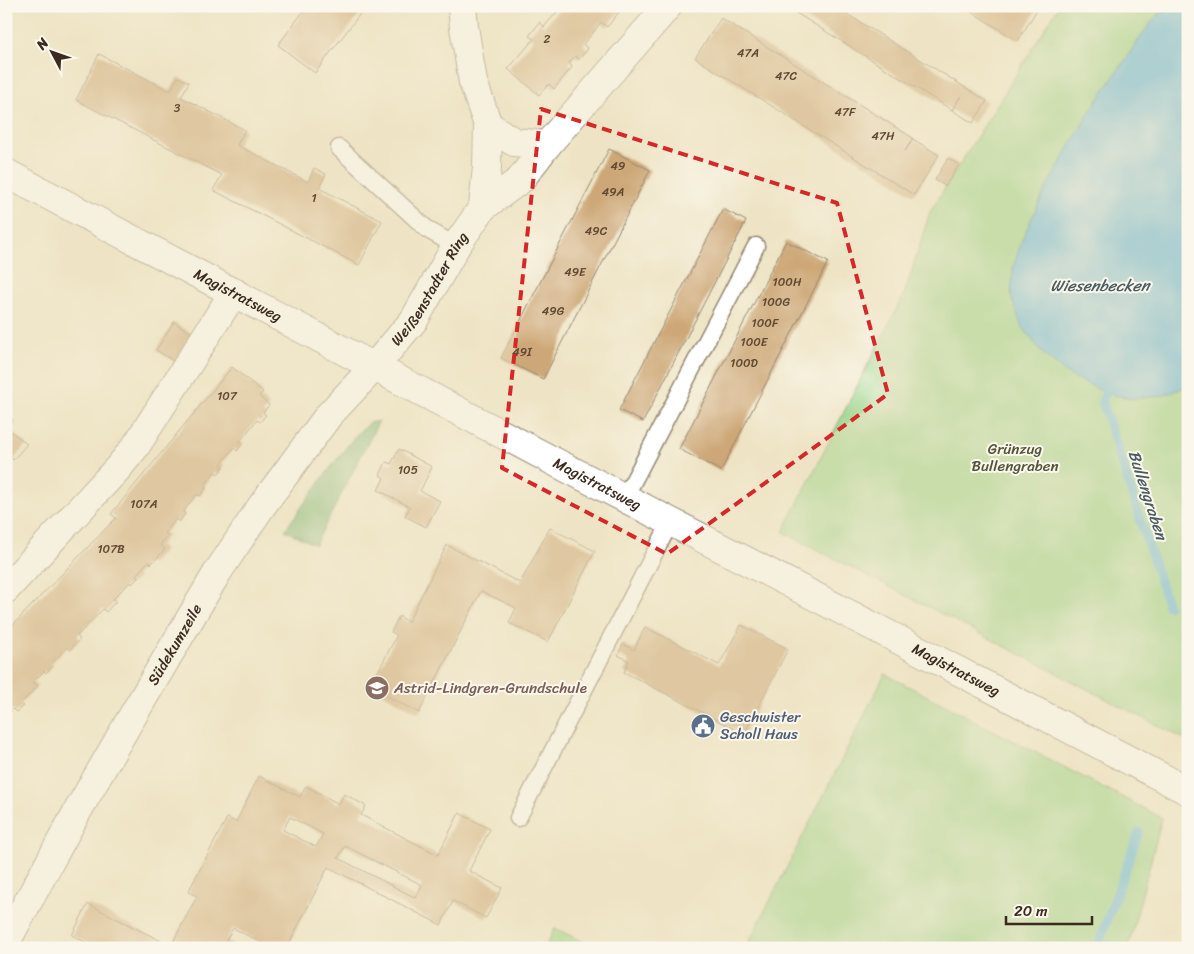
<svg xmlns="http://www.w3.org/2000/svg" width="1194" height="954" viewBox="0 0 1194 954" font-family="Sriracha,sans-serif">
<rect width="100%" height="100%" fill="#fbf7ec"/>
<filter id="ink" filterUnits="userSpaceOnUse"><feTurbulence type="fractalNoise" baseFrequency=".02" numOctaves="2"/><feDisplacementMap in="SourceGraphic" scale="10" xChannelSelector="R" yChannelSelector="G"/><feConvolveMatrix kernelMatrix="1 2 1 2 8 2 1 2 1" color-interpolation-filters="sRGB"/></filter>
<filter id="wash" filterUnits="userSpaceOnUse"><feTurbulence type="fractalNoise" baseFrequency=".0096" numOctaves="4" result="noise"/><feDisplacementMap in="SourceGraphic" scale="20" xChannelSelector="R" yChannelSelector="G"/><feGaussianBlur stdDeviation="1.12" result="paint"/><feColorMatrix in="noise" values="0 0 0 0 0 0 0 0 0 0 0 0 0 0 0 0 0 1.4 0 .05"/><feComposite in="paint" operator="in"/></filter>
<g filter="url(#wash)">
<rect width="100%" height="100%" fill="#eee4c5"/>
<g fill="#99d489" stroke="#6a7f54">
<path d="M1059,6H1188V735L1186,740L783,532L905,292L930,212Z"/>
<path d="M885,674L1162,818L1128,948H746Z"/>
<path d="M555,928L595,948H545Z"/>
</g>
<path fill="#7ab675" stroke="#5a704a" d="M379,421L315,545L285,530L324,476L356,435L368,423Z"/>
<path fill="#63b8df" stroke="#4f717e" d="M1177,6H1188V386L1162,396L1132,399L1106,393L1067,374L1042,353L1021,325L1011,297L1013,268L1023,237L1046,188L1089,113L1140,38L1157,15Z"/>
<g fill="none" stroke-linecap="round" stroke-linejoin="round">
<g stroke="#63b8df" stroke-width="9">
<path d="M1106,393L1102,401L1168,606"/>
<path d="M1097,948L1139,832"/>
</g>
</g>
<g id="blocks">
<g fill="#cda777" fill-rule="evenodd">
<path d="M6,6H15L6,23Z"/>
<path d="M300,6H366L315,73L278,45L303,12L299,8Z"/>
<path d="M562,6H624L607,27L601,22L592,34L583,44L588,49L579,59L575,56L569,63L572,67L554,89L549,84L539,95L508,69L534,39L529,36L540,22L544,27Z"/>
<path d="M785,6H834L987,101L973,123L952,110L961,96L952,110Z"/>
<path d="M962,6H1039L1018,41Z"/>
<path d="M721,18L913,138L905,151L913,139L939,155L914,195L695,58Z"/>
<path d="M99,54L170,91L178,77L189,82L181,97L245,130L237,145L308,182L314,168L326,174L319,188L382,221L359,265L213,190L222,175L76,100Z"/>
<path d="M609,149L650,170L543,379L501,358Z"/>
<path d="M948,158L959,165L945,186L935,180Z"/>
<path d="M723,209L746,221L643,422L619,410Z"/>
<path d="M786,241L828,262L721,471L679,449Z"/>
<path d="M174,322L193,334L175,362L156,350Z"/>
<path d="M232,367L263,392L259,396L269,405L263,413L266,415L260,422L257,420L240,441L243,443L237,451L234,448L221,464L224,466L218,474L215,472L204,486L206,488L200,496L197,494L183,512L185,514L179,522L176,519L165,533L168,535L160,545L165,549L160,555L151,564L149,561L136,575L139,577L132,584L130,582L113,599L116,601L106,612L103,609L77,636L80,639L70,650L67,647L51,664L53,666L46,673L44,671L33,682L38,686L21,703L23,706L16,712L13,709L6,715V632L116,518L111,514Z"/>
<path d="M6,415L13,420L7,428L27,444L13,460L9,456L6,459Z"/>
<path d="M399,449L432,467L420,491L440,501L426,527L405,516L410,507L378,490L384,478L380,475L386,462L391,464Z"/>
<path d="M550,528L595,551L548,642L509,623L516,608L481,591L419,713L370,687L397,635L391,632L399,616L408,622L447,545L520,583Z"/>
<path d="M741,625L788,649L744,734L624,672L629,661L618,655L623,644L634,650L645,627L719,665Z"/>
<path d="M259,776L300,797L306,786L339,804L344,794L366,806L361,815L438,855L459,813L490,829L469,871L502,888L486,918L453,901L441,925L328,867L289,944L297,948H264L266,945L233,928L226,940L240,948H97L72,935L88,904L171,946L197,896L188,892L227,818L236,822ZM290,817L323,834L316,847L283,830ZM345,846L422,885L416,898L338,858Z"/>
</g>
</g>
</g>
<g filter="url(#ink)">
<use href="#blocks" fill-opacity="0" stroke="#948772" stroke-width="1"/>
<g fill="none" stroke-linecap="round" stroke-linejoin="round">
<defs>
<g id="lane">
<path d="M339,148L428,230L456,246"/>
<path d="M625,497L756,246"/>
<path d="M518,818L671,521"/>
</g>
<g id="street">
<path d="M462,6L464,27L473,82L488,125L487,167L483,207"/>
<path d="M488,125L514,142L547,145"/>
<path d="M6,589L119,467L136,446L234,292"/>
<path id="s1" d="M6,942L77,812L126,727L217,573L261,507L328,416L374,367L414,320L456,246L483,207L520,180L547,145L668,6"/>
</g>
<g id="secondary">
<path id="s2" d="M6,173L557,463L903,642L1188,791"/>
</g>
</defs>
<use href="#lane" stroke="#948772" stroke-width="19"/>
<use href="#street" stroke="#948772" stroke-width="30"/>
<use href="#secondary" stroke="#948772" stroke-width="30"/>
<use href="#lane" stroke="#fff" stroke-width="16"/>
<use href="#street" stroke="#fff" stroke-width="28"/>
<use href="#secondary" stroke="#fff" stroke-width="28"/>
</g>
</g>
<path d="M0 0H1194V954H0ZM541,109L837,203L888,394L667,554L502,468Z" fill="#eee4c5" fill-opacity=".55" fill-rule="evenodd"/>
<path fill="none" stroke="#d62828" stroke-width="4" stroke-dasharray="10 6" stroke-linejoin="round" d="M541,109L837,203L888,394L667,554L502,468Z"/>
<defs>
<symbol id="school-disc" viewBox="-11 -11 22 22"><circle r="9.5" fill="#8d6e63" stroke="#fbf7ec"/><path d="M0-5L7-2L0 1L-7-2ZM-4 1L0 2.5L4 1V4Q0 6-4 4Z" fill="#fff"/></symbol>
<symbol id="civic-disc" viewBox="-11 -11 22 22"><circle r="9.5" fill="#5c6f8a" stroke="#fbf7ec"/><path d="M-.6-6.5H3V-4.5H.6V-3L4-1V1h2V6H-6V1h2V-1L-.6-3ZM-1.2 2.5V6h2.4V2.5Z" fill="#fff"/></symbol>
</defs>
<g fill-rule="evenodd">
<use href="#school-disc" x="363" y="674" width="28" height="28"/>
<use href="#civic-disc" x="689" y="712" width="28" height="28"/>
</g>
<g text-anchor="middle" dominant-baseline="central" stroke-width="4" stroke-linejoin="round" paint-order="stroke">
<g font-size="12" fill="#604934">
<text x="547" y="39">2</text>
<text x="748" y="53">47A</text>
<text x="786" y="76">47C</text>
<text x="177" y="108">3</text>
<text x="845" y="112">47F</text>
<text x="883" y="136">47H</text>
<text x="618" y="166">49</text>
<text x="613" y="192">49A</text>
<text x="314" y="198">1</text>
<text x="596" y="231">49C</text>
<text x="575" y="272">49E</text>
<text x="787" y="282">100H</text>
<text x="776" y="302">100G</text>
<text x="553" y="311">49G</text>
<text x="765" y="323">100F</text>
<text x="754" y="342">100E</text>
<text x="522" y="352">49I</text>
<text x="744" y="363">100D</text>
<text x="227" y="396">107</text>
<text x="408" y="470">105</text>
<text x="144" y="504">107A</text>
<text x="111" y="549">107B</text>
</g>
<g font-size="15" fill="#3b2a1e" stroke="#fbf7ec">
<text stroke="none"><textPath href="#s1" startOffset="781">Weißenstadter Ring</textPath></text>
<text stroke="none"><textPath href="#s2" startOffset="262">Magistratsweg</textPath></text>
<text stroke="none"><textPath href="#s2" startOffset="668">Magistratsweg</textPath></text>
<text stroke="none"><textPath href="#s1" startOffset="342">Südekumzeile</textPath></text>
<text stroke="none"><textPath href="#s2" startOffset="1072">Magistratsweg</textPath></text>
</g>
<g font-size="15" fill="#525439" stroke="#fbf7ec">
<text x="1015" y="449">Grünzug<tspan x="1015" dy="17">Bullengraben</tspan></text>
</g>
<g font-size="15" fill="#785e54" stroke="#fbf7ec" text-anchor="start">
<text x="394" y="688">Astrid-Lindgren-Grundschule</text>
</g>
<g font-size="15" fill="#4e5e75" stroke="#fbf7ec" text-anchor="start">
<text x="720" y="717">Geschwister<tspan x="720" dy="17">Scholl Haus</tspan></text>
</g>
<g font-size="16" font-style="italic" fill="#495c62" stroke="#fbf7ec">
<text x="1100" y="285">Wiesenbecken</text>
<text transform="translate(1148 495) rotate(72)">Bullengraben</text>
</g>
</g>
<rect width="1194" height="954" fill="none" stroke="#fbf7ec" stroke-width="25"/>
<g transform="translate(52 52) rotate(311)" stroke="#fbf7ec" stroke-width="4" paint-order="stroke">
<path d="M0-4L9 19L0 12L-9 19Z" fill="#3b2a1e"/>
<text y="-8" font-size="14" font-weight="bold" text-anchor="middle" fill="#3b2a1e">N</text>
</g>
<path d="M1006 916v8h86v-8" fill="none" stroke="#3b2a1e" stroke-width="2.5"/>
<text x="1014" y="916" font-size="15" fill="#3b2a1e" stroke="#fbf7ec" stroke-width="4" paint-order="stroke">20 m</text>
</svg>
